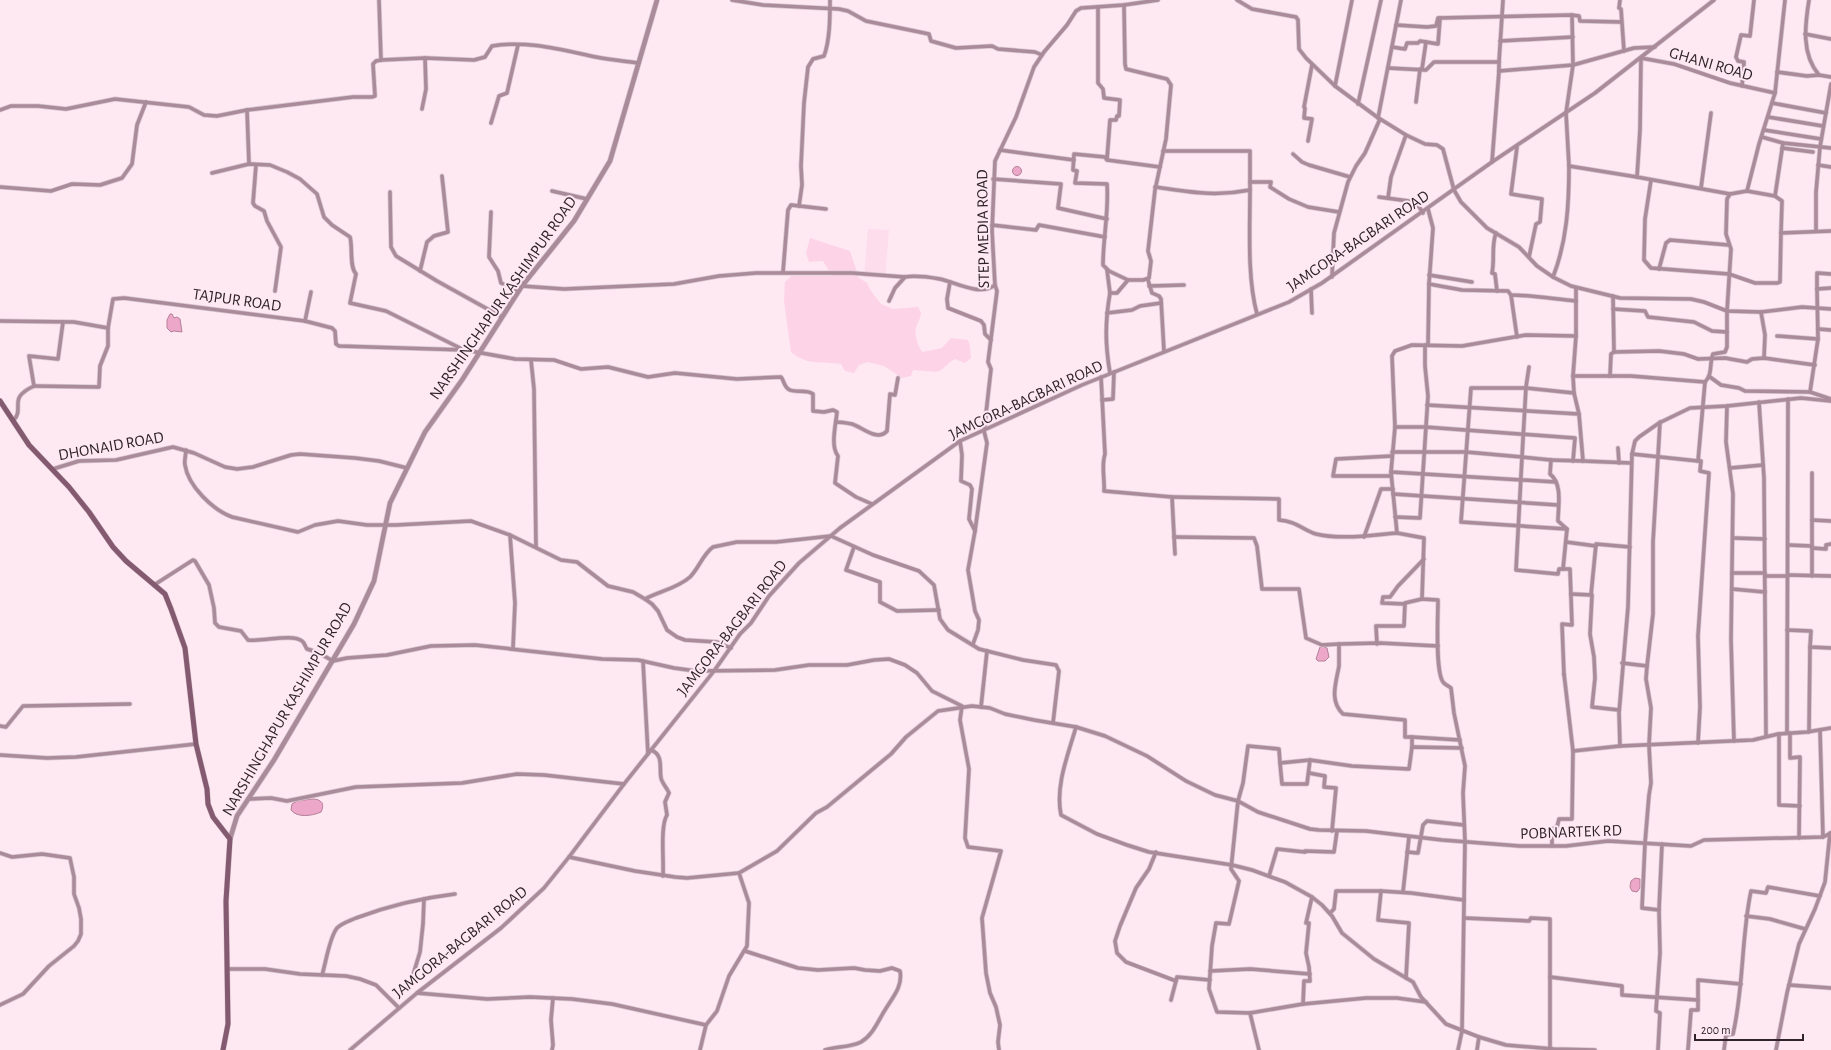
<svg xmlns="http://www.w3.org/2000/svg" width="1831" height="1050" viewBox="0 0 1831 1050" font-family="'Alegreya Sans',sans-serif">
<rect width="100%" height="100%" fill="#fee9f3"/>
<path fill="#fddceb" d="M868,229L889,230L885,278L864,277Z"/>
<path fill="#fdd3e7" d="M810,238L850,251L859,278L867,283L871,291L881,304L893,309L918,307L921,313C918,328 913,325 917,341C919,346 919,349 923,352L942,348L951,338L968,340L970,346L971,358L965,363L955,359C949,362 944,369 939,371C935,373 918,370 913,370L911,376L902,378L884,366L867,362L859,365L854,373L845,371L841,364C822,361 807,366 791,352L784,301L785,282L791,276H832L823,261L809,262L806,253Z"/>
<g fill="#eca7c9" stroke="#b48099">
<circle cx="1017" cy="171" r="4.5"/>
<path d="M170,314H172L174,318L177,317L180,319L182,332L174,331L171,332L167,328V320Z"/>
<path d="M1322,646L1327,648L1329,657L1325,661H1318L1316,659L1320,647Z"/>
<path d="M312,799C322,799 325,804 321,812C312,816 297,818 291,810L292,804L297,801Z"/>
<path d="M1635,878L1640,879V888L1637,892L1632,891L1630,887L1631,881Z"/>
</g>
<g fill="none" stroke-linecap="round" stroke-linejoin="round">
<defs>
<g id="minor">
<path d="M732,0L763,5L839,9L848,11L866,21L929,34L931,41L956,48L992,46L998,49L1035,52L1042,55"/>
<path d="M1237,0L1252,9L1296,17L1298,20L1299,49L1306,58L1335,86L1352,0"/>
<path d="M1620,0L1619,8L1621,9L1624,51"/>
<path d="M1809,0C1805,25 1801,54 1819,75L1831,77"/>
<path d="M1098,7V83L1103,89L1104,98L1120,100L1119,116H1117L1116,120H1110L1107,159"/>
<path d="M1572,15L1579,16L1580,21L1621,22"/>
<path d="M1396,25L1427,27L1436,26L1438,18L1572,15L1573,65L1566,113L1569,166L1637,177"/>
<path d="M1805,34L1831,39"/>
<path d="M1500,41L1573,37"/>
<path d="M1392,47L1405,49L1407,43H1418L1420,41L1438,44L1440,18"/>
<path d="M381,60L425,58L474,60L485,57L492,46C527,40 562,50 596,57C610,60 625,61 639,63"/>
<path d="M1499,62L1503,0"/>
<path d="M1388,68L1426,70L1434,62H1499V71L1573,65L1634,48L1655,47"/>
<path d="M1422,69L1426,42"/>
<path d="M1777,72L1807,76L1819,75"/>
<path d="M1335,86L1377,117L1406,135L1425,144L1437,145L1443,149L1454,190L1461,202L1487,228L1519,247L1537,266L1553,277L1571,286L1620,298L1691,299L1704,302L1727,311L1761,312L1802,307L1831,309"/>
<path d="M1742,86L1744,62L1738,61L1736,57L1741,35L1750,36L1754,0"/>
<path d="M1416,102L1420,69"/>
<path d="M1772,103L1826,113"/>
<path d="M1358,104L1381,0"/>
<path d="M422,109L426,89L425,58"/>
<path d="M0,110L11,106H38L66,109L115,99L189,107L204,115L217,116L247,110L353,97H372L375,96L373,64L376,61L381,60L379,0"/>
<path d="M247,110L249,164"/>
<path d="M1768,117L1823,126"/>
<path d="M1378,118L1401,0"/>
<path d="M491,123L499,96L507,93L518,45"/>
<path d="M1764,130L1821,139"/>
<path d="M1762,137L1783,143L1831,148"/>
<path d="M1308,141L1312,119L1304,118L1305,108L1304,107L1312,65"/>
<path d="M1517,147L1511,194L1542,199L1540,222L1536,224L1529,257"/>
<path d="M1782,148L1813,152"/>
<path d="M1000,150L1074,160"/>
<path d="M1163,151H1250V190"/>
<path d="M1293,154L1302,162L1309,165L1350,177"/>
<path d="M1492,162L1499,71"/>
<path d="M256,165L253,203L255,206L264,211L267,221L281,247L275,291"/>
<path d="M1818,165L1831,167"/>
<path d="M212,173L249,164L270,165L287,172L300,179L317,194L324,217L332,225L350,237C353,248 349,266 356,274L350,303L386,311L464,350"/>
<path d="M993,179L1061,184L1058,208L1107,219"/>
<path d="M1651,180L1645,219L1644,260L1651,268L1729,274L1755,283H1777L1780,282L1781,233L1831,231"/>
<path d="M1250,182H1271L1270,187L1289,199L1308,207L1339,212"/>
<path d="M0,187L51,191L72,184L100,185L122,178L132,164L137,125L146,102"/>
<path d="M1155,187C1191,192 1214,197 1250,190C1250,229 1247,277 1257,314"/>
<path d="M1701,188L1711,113"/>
<path d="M552,191L587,199"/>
<path d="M1747,191L1775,196L1782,201L1781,233"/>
<path d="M390,192L391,247L396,256L437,281L502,317"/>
<path d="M1730,194L1637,177L1640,130L1641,58L1674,64L1730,83L1775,93"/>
<path d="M1775,196L1783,143"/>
<path d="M1379,197L1416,202L1423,213"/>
<path d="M1388,198L1391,177L1406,135"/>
<path d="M799,206L802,185L801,166L804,103L808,67L813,59L824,56C830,40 830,17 830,0"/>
<path d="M1428,209L1433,228L1429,284L1428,345"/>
<path d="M491,212L489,257L498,271L501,283L519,291"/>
<path d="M992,225L1036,230L1039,225L1105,237"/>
<path d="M1816,231V192L1820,147L1831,84"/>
<path d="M1496,233C1491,246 1495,259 1492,273L1495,274L1497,291"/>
<path d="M1659,269L1666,243L1670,240L1729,245"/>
<path d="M1107,270L1110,293"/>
<path d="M420,271L427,242L434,236L448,232L442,176"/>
<path d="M783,272L788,210L791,205L826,209"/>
<path d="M1429,275L1472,282"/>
<path d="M1332,277L1334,233L1348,182L1356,166L1365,153L1380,119"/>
<path d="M1553,277C1567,241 1569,205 1569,166"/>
<path d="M1128,280L1109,271L1103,265C1103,238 1109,212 1107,184L1075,183L1077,171L1073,170L1074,154L1105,157L1107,160L1160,167"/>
<path d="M1148,280L1152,293L1159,296L1161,299L1164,351"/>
<path d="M950,282L947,299L948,308L981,321L984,325L985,334L991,340"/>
<path d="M1429,284L1462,290L1508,291L1511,295C1532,295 1554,299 1576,301"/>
<path d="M522,286L564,289L674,284L719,276L756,273H852L905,277"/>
<path d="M1149,286L1184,285"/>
<path d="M1311,289L1312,313"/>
<path d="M1817,289V273L1831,274"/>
<path d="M1511,295L1517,337"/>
<path d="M1613,296L1614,352L1659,351L1684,354L1698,359L1725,358L1747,362L1752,359L1764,358L1815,365"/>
<path d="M889,301L895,288L905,277C917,275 928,277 940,279C955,282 980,297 995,285"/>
<path d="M1613,309L1645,311L1648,317L1694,322L1712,331L1727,332"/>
<path d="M1761,312L1765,335L1764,358"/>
<path d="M1107,313L1132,310L1140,306L1161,303"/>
<path d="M0,321L74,322L108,328L113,299L124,298L305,321L332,328L335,331L336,344L339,346L465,350L515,359L554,360L581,369L608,367L648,377L675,373L737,379L781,377C784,380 784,388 790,390C797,393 806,389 813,394V411L824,412L833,410L837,412C836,424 830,446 838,456L835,483L856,497L872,504"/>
<path d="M305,321L311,292"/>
<path d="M1818,329L1831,330"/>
<path d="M1777,336L1818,339"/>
<path d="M531,360L534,389L536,547"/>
<path d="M1529,367L1526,387L1522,457L1551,460L1550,474C1563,484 1558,507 1558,521L1567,529L1563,569H1570L1572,625L1562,624L1564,675"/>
<path d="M1110,373C1105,344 1105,322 1110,293H1117L1128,280H1143L1149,278L1151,261L1148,251L1155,190L1166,139L1171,85L1167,79L1126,69L1125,64L1124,5"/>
<path d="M1573,376L1576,336V288"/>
<path d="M1610,376L1611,354L1614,352"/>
<path d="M1101,377L1105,454C1101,466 1105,479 1104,491L1172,497L1175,554"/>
<path d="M1710,377L1721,385L1739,388L1745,391L1810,392L1831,399"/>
<path d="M34,386L99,387L100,366L108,346V328"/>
<path d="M1810,392L1818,339L1817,289L1831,288"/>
<path d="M1102,400L1113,399L1114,372"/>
<path d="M1759,402L1764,478L1766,736"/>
<path d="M1427,405L1579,414"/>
<path d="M1727,406L1726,442L1733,494L1731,640L1734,741"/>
<path d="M13,421C26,408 6,399 34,386L29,356L58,359L63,322"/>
<path d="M836,422C841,422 847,423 852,424C862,427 877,442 887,431L890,394L895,395L898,378"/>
<path d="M1395,427H1425L1575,438L1573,461"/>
<path d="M960,441L962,455L961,481L970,485L972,489L969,519L975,531L968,570L975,611L979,620L978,630L973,644"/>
<path d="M1618,448L1619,463"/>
<path d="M186,450C186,455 184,460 185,465C188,486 213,510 232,517L298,532L315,525L338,521L367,525H396L471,521L510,535L561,560L577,562L608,586L633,592L645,599L652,604L658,611L667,630L677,637L685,640L717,642L731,648"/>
<path d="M1392,452H1466L1522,457L1516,570L1558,574L1559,569H1563"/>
<path d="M1632,454L1698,461L1705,382C1713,374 1709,364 1713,354L1725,352L1727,347V311L1731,249L1726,234L1727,199L1730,194L1747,191L1759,144L1775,93L1785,0"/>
<path d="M1550,460L1583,461L1579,414L1574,393L1573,376H1631L1705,382"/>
<path d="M1583,461L1631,463"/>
<path d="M1698,461H1701L1700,471L1709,473L1698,636L1700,707L1698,743"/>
<path d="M1730,468L1763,465"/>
<path d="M53,469L79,461L116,460L173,447L194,453L225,467L237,469L253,467L291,455L300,454L355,458L379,461L407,468"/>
<path d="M1391,472L1556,482"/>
<path d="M1812,473V576"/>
<path d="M1391,476H1333L1336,459L1392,456"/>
<path d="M1393,494L1558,505"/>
<path d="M1172,497L1279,499V520C1296,521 1303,530 1316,534C1341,540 1371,535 1397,533"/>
<path d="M1395,517L1420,518L1428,396L1425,366V345"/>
<path d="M1812,520L1831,521"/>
<path d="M1567,529L1461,522L1471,388H1526L1574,393"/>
<path d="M975,531L987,443L984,431L991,369L988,362L997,291L995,285L992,231L995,161L1016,117L1034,67L1044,52L1067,25L1076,11L1081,8L1124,5L1158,0"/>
<path d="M510,535L515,603L513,648"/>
<path d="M1174,537L1254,538L1257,546L1262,589H1299L1306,638L1322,645L1339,644"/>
<path d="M1364,537L1381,489H1393"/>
<path d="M1733,538L1765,539"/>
<path d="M1566,542L1596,546"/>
<path d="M1788,545L1812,546"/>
<path d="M854,547L846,570L880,582V602L897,611L939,610"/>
<path d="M1812,548L1826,549V545L1831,544"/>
<path d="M1732,573H1765"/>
<path d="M1788,575L1831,576"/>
<path d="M1765,576H1788"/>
<path d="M154,585L193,560L195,561L209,585L214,608L215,623L219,627L241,631L248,640C261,642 293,633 302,641C305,643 305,647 307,649L317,652L333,661L347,658L387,655L431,646L475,645L602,659L638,660L674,668L696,671L775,670L809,665H847L874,660L889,659L905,665L917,673L932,691L962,706L960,720L969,769L965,838L968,847L1001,851L982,918L986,973L990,993L996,1007L1000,1025L998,1042L999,1050"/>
<path d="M1732,589L1765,592"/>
<path d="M1571,594L1592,595L1590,634L1594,657L1595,678L1592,707L1619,710"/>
<path d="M1591,595L1596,544L1630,547"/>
<path d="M645,599C660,591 678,588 690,577C699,568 703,554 713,547L737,542H776L831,536L873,555L919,571L934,585L940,619L948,630L979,649L1023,660L1056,665L1059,671L1053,723"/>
<path d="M1405,604L1382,603L1383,597H1390L1398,586L1424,559"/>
<path d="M1787,630L1811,631L1810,647L1831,648"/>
<path d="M1377,644L1376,626H1404L1405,603L1422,599"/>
<path d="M643,661L648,754"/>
<path d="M1622,663L1647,666L1646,679L1651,708L1649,745L1651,783L1649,795L1645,843"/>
<path d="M1647,666L1653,614V542L1660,422"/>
<path d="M1564,674L1573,751L1620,746L1753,740L1778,734L1807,732L1831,728"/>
<path d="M981,707L987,651"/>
<path d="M0,726L6,727L23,706L130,704"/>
<path d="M1076,727C1068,755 1055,786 1061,815L1097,834L1127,845L1149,852L1232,865L1252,870L1285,882L1312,897L1322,905L1332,916L1342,933L1374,959L1413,982L1421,997L1446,1024L1479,1037L1506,1045L1554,1049L1595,1050"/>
<path d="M1820,730L1823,837"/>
<path d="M1809,732L1810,647"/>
<path d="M1787,733L1788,399"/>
<path d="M1790,733V758L1800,757L1799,838"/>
<path d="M1779,734V805L1800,806"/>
<path d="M1412,737L1460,740"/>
<path d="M1620,746L1619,713L1628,607L1632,454L1635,441L1639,437L1659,423L1690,408L1727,406L1801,398L1831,401"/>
<path d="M1412,747V737H1405V720L1343,714C1329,701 1336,683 1339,666C1339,659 1339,651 1339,644L1380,643L1438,646"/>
<path d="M651,750C664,755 659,768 661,778C662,783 667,788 669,793L665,802L667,815C660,826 664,860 663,876"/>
<path d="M0,755L47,758L76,757L196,744"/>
<path d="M1280,763L1282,784H1307L1310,760"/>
<path d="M1309,773L1325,776L1324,787L1336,788L1332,831"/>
<path d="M248,799L271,798L287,801L356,787L462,783L517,774L544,775L624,784"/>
<path d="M1645,843L1642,908L1659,910"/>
<path d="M1552,846V829L1557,827L1559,819H1572L1573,751"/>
<path d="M1156,852L1149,869L1136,888L1120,926L1115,941L1117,953L1126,962L1176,981"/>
<path d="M1407,852L1418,853L1423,825L1427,821L1464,825"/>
<path d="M0,853L12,857L42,854L70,858L74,877V894L79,908L81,919V934L78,941L74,946L49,966L23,994L0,1005"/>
<path d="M569,857L635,871L675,877L687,878L739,873L777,851L816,813L827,807L891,754L906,737L938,711L972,706L990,708L1005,714L1034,720L1076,727L1105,736L1147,756L1186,781L1215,795L1238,801L1243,783L1248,746L1279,749L1280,763L1310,760L1352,766L1409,769L1412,747L1462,748"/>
<path d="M1269,876L1277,849L1305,852V851L1334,852L1337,831"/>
<path d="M1381,891L1411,893L1464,900"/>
<path d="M1403,892L1409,837"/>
<path d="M1312,897L1306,923H1309L1306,953L1309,967L1310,981H1304L1303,1004L1366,998H1397L1426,1002"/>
<path d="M1330,913L1334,909L1336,891H1381L1378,920L1409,923L1406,978"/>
<path d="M1746,916L1770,919L1805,929"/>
<path d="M1464,918L1529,921L1531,918L1550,919V977"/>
<path d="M745,951L798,968L818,970L854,968L865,970L880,971L892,968L900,971C903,987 892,998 885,1010C878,1021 873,1035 861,1042C849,1048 837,1046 825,1050"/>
<path d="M228,969H265L300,974L346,976L360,979L376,985L399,1008"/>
<path d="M1210,971L1250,969L1310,974"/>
<path d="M322,975C326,963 329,938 337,928C342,923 349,921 356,918C388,906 421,898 455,894"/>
<path d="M413,975L420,952L423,924L424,899"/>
<path d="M1789,985L1831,988"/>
<path d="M417,993L487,999L530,997L572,999L612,1004L706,1025"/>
<path d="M1171,1000L1177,977L1210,980"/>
<path d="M1250,1013L1303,1004"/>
<path d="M1550,1049V977L1622,986V995L1698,1000"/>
<path d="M350,1050L417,993L501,928L544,888L569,857L624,784L714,671L740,634L751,623L769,596L799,563L840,528L960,441L1082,385L1289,302L1322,283L1492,162L1595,93L1714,0"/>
<path d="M552,1050L553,1045L551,1020L553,998"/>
<path d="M700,1050L706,1025L717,1011L729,976L747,946L749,903L739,873"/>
<path d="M1259,1050L1250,1013L1217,1012L1209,989L1212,946L1216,923L1229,924L1239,881L1231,869L1238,801L1258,812L1310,829L1319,830L1366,831L1442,840L1520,846H1566L1608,841L1691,846L1704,840L1823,837L1831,833"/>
<path d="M1458,1050L1462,1031L1465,841L1463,793L1465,766L1454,713L1451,688C1449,686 1445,685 1443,682C1435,671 1438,616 1438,600L1422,599L1424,538L1397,533L1391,472L1395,427L1392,356L1395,351L1412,345L1462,346L1526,335L1576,336"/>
<path d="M1477,1050L1479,1037"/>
<path d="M1658,1050L1660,1013L1656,1011L1660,953L1659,910L1662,844"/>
<path d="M1688,1050L1691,1010H1698V980L1741,984"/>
<path d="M1724,1050L1726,1035L1733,1034C1744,987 1741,938 1751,891L1766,893L1768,887L1820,896"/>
<path d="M1776,1050L1787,993L1799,944L1815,909L1825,882L1830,833"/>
</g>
<path id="tertiary" d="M230,839L237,816L274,760L354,624L374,581L390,503L425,432L462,380L522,286L574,221L610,161L657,0"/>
<path id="secondary" d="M0,401L29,445L69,487L89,512L113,547L126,561L165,594L171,609L185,648L196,744L207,789L208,804L213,817L230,839L226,901L228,1024L223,1050"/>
</defs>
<use href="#minor" stroke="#d9c6cf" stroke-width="5"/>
<use href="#tertiary" stroke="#d9c6cf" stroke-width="6"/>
<use href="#secondary" stroke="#d9c6cf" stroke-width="6"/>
<use href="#minor" stroke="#a98b99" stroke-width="3.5"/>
<use href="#tertiary" stroke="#a98b99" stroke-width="4.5"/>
<use href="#secondary" stroke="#845a70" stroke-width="5"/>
</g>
<g text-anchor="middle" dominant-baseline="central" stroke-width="4" stroke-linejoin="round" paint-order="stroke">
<g font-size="16" fill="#30242a" stroke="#fee9f3">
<text transform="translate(1711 64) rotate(16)">GHANI ROAD</text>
<text transform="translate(983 229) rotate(-91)">STEP MEDIA ROAD</text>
<text transform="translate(1358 241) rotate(-34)">JAMGORA-BAGBARI ROAD</text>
<text transform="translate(503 298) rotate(-55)">NARSHINGHAPUR KASHIMPUR ROAD</text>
<text transform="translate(237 300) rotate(8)">TAJPUR ROAD</text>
<text transform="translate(1026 400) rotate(-25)">JAMGORA-BAGBARI ROAD</text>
<text transform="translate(111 446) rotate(-10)">DHONAID ROAD</text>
<text transform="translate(732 628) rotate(-52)">JAMGORA-BAGBARI ROAD</text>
<text transform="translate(287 709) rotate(-60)">NARSHINGHAPUR KASHIMPUR ROAD</text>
<text transform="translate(1571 832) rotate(-2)">POBNARTEK RD</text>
<text transform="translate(460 942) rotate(-39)">JAMGORA-BAGBARI ROAD</text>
</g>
</g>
<path d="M1695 1034v6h108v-6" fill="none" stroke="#30242a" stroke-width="2"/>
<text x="1701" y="1034" font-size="12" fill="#30242a" stroke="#fee9f3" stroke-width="3" paint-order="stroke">200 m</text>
</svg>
